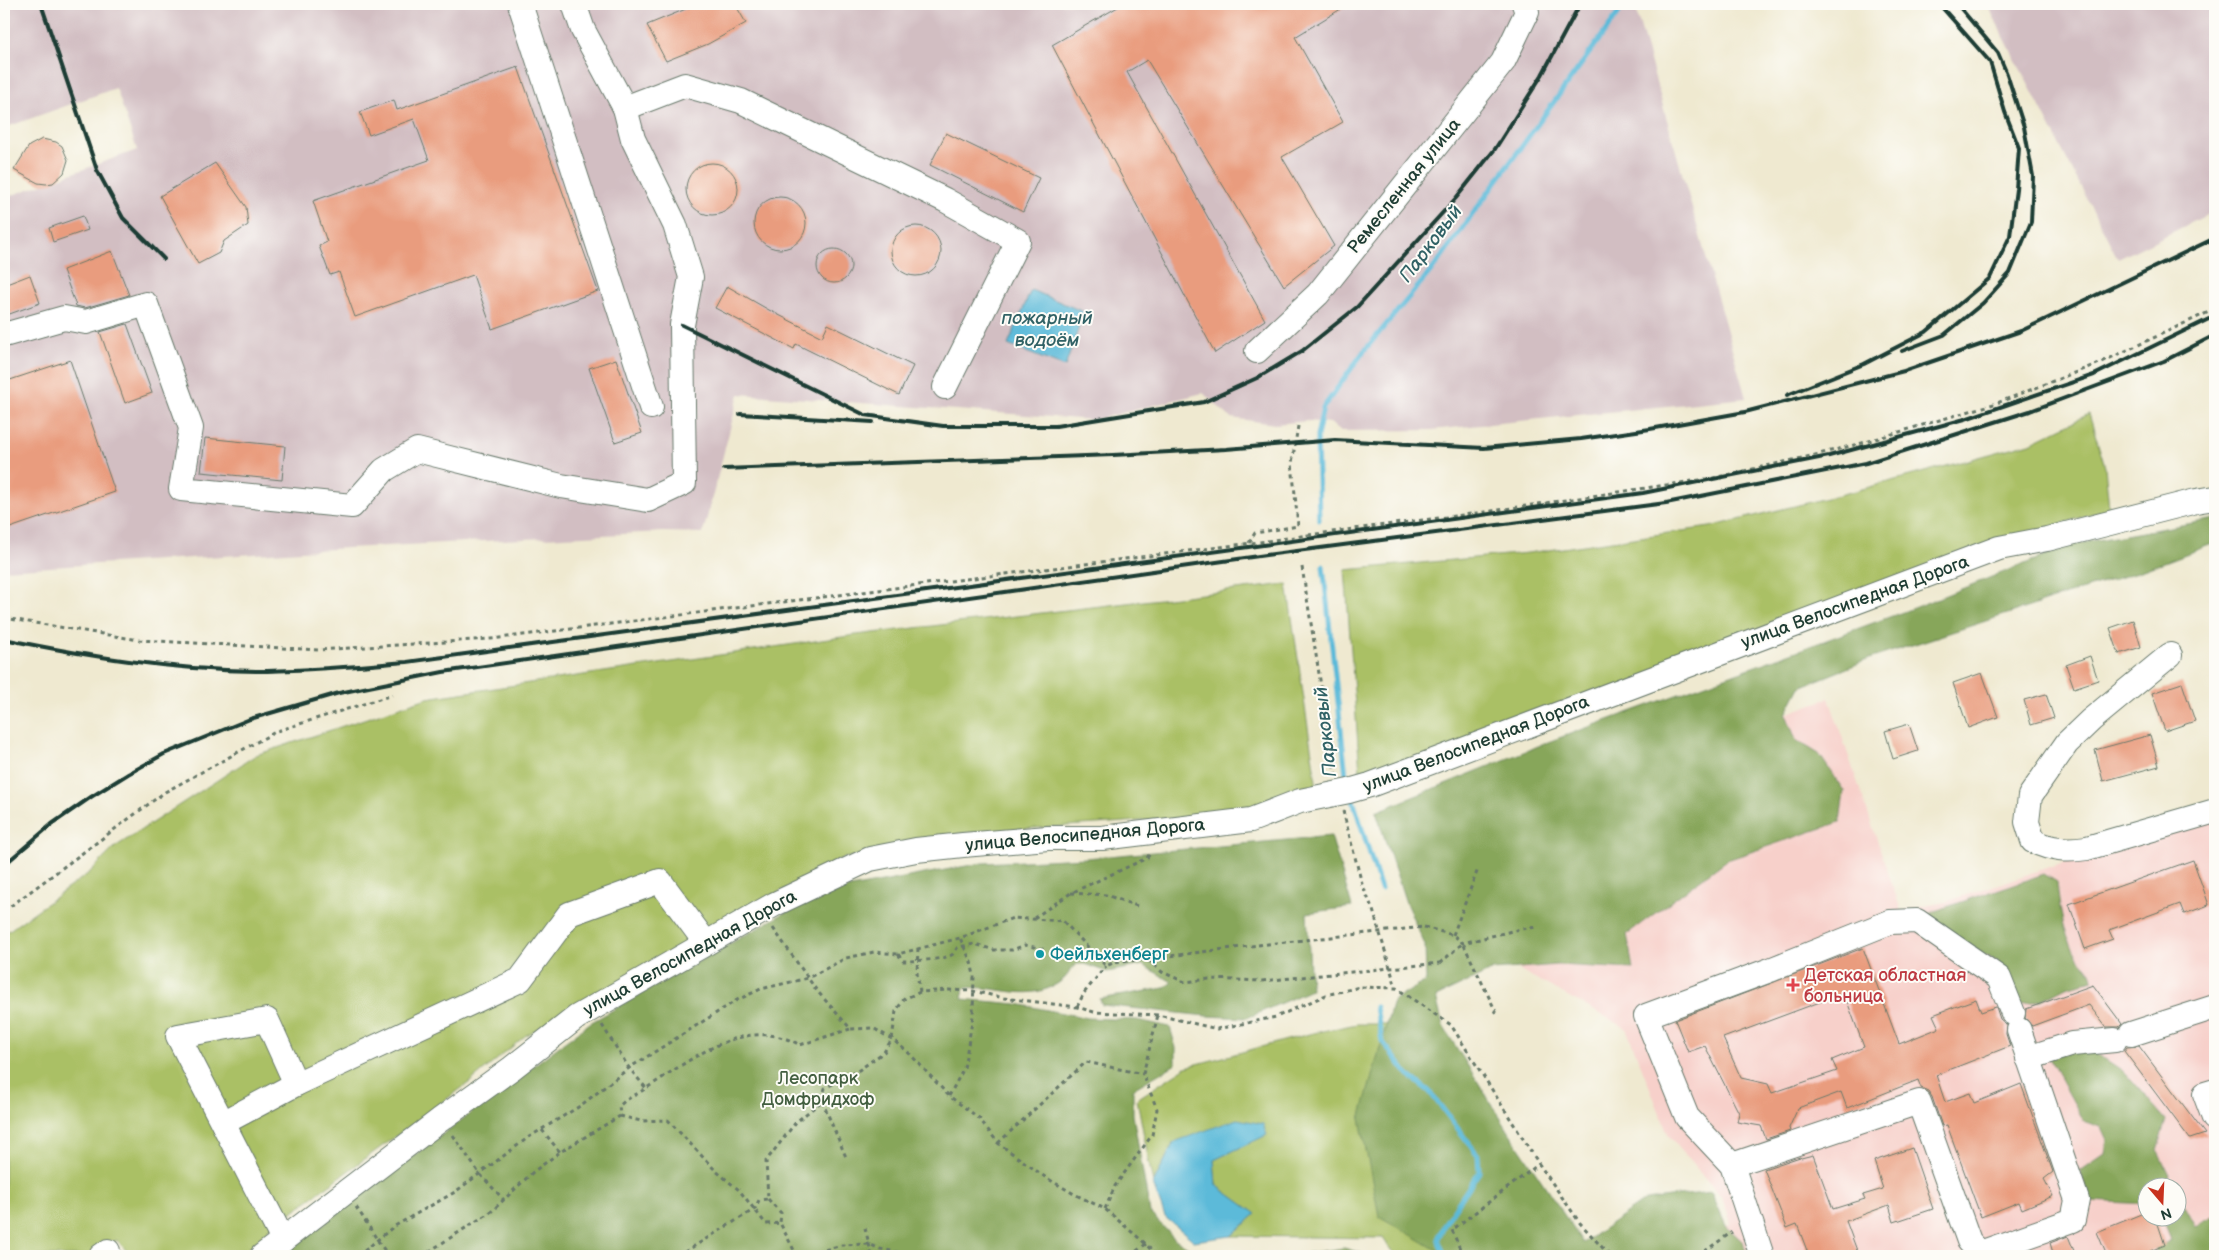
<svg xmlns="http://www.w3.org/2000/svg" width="2219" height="1260" viewBox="0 0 2219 1260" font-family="'Balsamiq Sans',sans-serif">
<rect width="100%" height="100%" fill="#fdfcf7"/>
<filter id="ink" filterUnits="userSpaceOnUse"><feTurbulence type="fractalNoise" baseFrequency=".02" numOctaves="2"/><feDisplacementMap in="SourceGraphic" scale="10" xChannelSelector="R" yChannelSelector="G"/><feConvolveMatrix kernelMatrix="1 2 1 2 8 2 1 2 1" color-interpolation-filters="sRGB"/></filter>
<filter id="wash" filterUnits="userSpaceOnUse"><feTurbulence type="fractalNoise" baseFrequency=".0096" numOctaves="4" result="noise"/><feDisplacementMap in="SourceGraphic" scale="20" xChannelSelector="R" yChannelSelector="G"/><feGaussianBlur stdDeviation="1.12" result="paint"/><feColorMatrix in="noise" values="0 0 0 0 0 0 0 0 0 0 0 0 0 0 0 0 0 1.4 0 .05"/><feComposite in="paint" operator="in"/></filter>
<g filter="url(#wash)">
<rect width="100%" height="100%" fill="#efe9d0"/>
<path fill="#f7d0ca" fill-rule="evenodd" d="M1829,698L1901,911L1945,902L2067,861L2215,817V1256H1685L1731,1223L1722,1198L1669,1136L1626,1028L1518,969L1469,831ZM2146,1188H2176V1218H2146Z"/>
<g fill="#d2bec2">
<path d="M4,4H1634L1746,398L1431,430L1341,431L1330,423L1308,421L1275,424L1231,418L1203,393L1094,420L739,394L703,533L663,532L348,548L4,570V198L137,150L116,88L7,127L4,116Z"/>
<path d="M1987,4H2215V211L2118,259Z"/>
</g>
<g fill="#aac065" stroke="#647e4c">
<path d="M2089,414L2105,467L2109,508L1913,574L1361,785L1345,570L1528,553L1710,527L1855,491L2030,443Z"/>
<path d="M1287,584L1318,795L1199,817L963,833L840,859L674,950L525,1036L470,1082L277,1223L240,1256H131L117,1240L94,1256H4V934L89,873L115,847L256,755L427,698L856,635Z"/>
<path d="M1357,1024H1420L1537,1256H1395L1383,1238L1231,1236L1256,1214L1216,1185L1214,1160L1266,1135L1174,1142L1153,1184L1137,1099L1186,1067L1313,1033Z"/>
</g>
<g fill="#87a65a" stroke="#537247">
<path d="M2215,519V543L2146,569L1872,658L1800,687L1786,714L1796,740L1819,754L1844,791L1840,822L1727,860L1627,934L1633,969L1558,965L1493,970L1436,997L1443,1026L1511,1135L1583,1243L1646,1200L1711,1192L1726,1226L1742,1241L1748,1256H1447L1379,1216L1360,1119L1393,1001L1426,981L1425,945L1406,903L1376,812L1548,742L1903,612L2075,544Z"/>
<path d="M1331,836L1352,907L1307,913L1311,990L1247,1018L1206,1016L1102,1005L1100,999L1164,988L1172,982L1143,965L1107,972L1084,964H1077C1071,968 1069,974 1064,979C1031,1006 999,984 964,988L962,999L1017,1004L1088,1018L1137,1020L1170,1027L1176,1048V1064L1133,1089V1115L1150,1213L1175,1239L1196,1252L1218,1256H281L590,1023L786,912L845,889L982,863L1086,858Z"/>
<path d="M2044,874L2057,882C2059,907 2063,931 2076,954C2082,965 2091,966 2093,980L2066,987L2041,1000L2018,1005L2000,963L1959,941L1929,913Z"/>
<path d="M2088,1048L2123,1071L2166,1120L2157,1150L2175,1187L2146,1188V1204L2090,1201L2080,1171L2105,1154L2107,1140L2101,1127L2084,1121L2049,1058Z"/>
<path d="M2177,1191L2196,1226L2215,1216V1256H2158L2155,1249L2171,1240L2162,1218H2176Z"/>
<path d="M1344,1248L1371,1256H1287Z"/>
</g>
<g fill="#5bbad9" stroke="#3d7c86">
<path d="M1031,290L1084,312L1065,367L1008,345Z"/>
<path d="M1237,1119L1263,1124L1267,1135L1214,1160L1216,1185L1256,1214L1231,1236L1194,1241L1165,1217L1153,1184L1174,1142Z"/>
</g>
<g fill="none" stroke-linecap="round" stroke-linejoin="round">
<g stroke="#5bbad9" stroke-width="5">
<path d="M1319,520L1317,436L1323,408L1364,351L1435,266L1625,4"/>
<path d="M1323,566L1347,784"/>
<path d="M1352,797L1381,889"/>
<path d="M1376,1007L1382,1041L1408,1075L1429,1091L1478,1155L1479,1172L1445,1223L1438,1239L1445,1256"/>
</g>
</g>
<g id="blocks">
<g fill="#e99c7e" fill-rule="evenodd">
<path d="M698,4H735L746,23L708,44L666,61L647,25Z"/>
<path d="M1123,4H1349L1295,37L1343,122L1282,157L1334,246L1284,286L1147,60L1127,72L1265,320L1215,353L1052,45Z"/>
<path d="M518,67L598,291L492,329L473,275L355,317L339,272L330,275L319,246L327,242L313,201L429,160L414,119L369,135L360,112L394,100L397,110Z"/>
<path d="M946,133L1039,178L1023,212L930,165Z"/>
<path d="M42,139L56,142L62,146L68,160L64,173L53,183L46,184L38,183L14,170L29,146Z"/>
<path d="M215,163L246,207L248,225L224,241L219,253L198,264L160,196Z"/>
<circle cx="712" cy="189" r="26"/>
<circle cx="780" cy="223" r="26"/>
<path d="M83,216L88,230L53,242L49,228Z"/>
<circle cx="916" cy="251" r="25"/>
<circle cx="834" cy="266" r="17"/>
<path d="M112,251L129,295L85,308L76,306L63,270Z"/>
<path d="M30,275L40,303L4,316V285Z"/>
<path d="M727,286L769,310L822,337L828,324L913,366L899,395L796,344L794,349L715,308Z"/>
<path d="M127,324L152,393L125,403L100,332Z"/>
<path d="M616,359L642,433L615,442L589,368Z"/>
<path d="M70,360L115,492L4,530V382Z"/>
<path d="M205,438L285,446L282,480L201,472Z"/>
<path d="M2133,620L2141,647L2119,654L2110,628Z"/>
<path d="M2090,656L2098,680L2074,688L2066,665Z"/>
<path d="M1982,673L1998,717L1968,728L1953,683Z"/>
<path d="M2182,683L2195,721L2165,731L2152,693Z"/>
<path d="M2046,694L2054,718L2031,725L2024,700Z"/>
<path d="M1909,724L1918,751L1893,759L1885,731Z"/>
<path d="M2150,735L2159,766L2103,781L2095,750Z"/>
<path d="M2193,860L2209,905L2184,914L2180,904L2109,930L2113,939L2085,949L2069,904Z"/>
<path d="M1863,948L1899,1044L1939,1028L1933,1015L1976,999L1981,1012L1996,1007L2000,1019L2007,1025L2006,1034L2010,1046L1936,1075L1945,1102L1970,1093L1974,1103L2021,1084L2053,1172L2044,1179L2053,1196L2022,1209L2019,1202L1981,1217L1947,1125L1942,1126L1932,1097L1928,1091L1921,1088L1918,1080L1847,1108L1841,1092L1798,1108L1789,1128L1790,1131L1766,1139L1761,1126L1737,1122L1739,1113L1705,1046L1688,1052L1675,1020ZM1844,993L1864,1047L1832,1060L1837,1071L1772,1093L1768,1084L1741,1078L1723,1038Z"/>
<path d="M2093,985L2122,1024L2119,1027H2106L2089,1005L2032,1026L2025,1018L2026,1009Z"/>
<path d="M2139,1046L2205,1134L2190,1139L2124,1051L2127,1047Z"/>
<path d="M1912,1148L1933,1209L1894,1222L1889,1205L1846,1221L1859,1256H1809L1797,1224L1787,1228L1764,1169L1800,1157L1801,1158L1813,1155L1833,1209L1865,1199L1863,1195L1883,1189L1874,1161Z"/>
<path d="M2146,1212V1218H2156L2165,1245L2150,1251L2152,1256H2107L2097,1232Z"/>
<path d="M2068,1236L2076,1256H2054L2050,1243Z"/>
</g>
</g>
</g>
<g filter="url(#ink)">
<use href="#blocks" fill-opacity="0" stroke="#68796b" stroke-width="1"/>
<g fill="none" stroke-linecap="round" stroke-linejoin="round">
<defs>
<g id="minor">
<path d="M520,4L651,407"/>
<path d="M625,108L685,85L741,101L945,200L1018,241L945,387"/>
<path d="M4,335L64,318L86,322L146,304L191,428L181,489L352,506L384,470L417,450L561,486L648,500L684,483L682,325L691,277L675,225L633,139L625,108L583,30L574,4"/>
<path d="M1257,351L1318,294L1503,62L1527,12L1524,4"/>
<path d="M2170,655L2091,720L2067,743L2030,796L2027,822L2033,841C2052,850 2066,851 2087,848L2215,811"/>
<path d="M2131,1034L2215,1007"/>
<path d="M2028,1058L2072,1044L2115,1040"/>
<path d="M2214,1118L2205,1094L2215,1091"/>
<path d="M223,1123L296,1084"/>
<path d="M1732,1165L1919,1102L1969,1241L1980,1253L2073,1220L2077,1200L2019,1030"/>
<path d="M283,1240L178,1036L267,1020L296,1084L520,980L569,914L660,881L706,943"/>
<path d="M101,1256L108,1251"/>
<path d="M262,1256L440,1120L512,1068L577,1017L775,904L870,859L916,850L963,845L1048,838H1102L1251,820L1300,801L1349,791L1370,785L1999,548L2047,539L2196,501L2215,498"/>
<path d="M1762,1256L1732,1165L1687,1117L1646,1016L1770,970L1890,922L1917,921L1999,978L2013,1013"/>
</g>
</defs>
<use href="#minor" stroke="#68796b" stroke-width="26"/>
<g stroke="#68796b" stroke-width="3" stroke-dasharray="4 4" stroke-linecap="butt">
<path d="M1308,535L1485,512L1713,478L1811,456L1862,443L1997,403L2102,362L2215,309"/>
<path d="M1249,543L1255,533L1298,526L1292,463L1298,426"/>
<path d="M1302,567L1335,774"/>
<path d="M4,618L139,640L319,650L491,639L1267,541"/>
<path d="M1343,811L1362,884L1373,910L1396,988"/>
<path d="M1071,893L1106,895L1140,907"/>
<path d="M4,911L165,792L277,731L392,695"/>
<path d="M1034,918L1071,893L1147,858L1151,852"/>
<path d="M1424,927L1453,935L1463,943L1520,929L1538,927"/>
<path d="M773,928L817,991L851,1029L873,1028L892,1039L910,1054L949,1096L979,1118L998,1143L1045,1177L1074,1194L1105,1209L1146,1244L1156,1256"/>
<path d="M1453,935L1478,869"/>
<path d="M918,948L917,973L920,992"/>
<path d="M898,954L903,961C912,961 947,960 953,954C955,952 956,949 958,947L975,944L994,950H1012L1025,945L1047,950"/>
<path d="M1148,960L1162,972L1185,982L1210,979L1262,981"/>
<path d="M1440,963L1463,943L1497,1014"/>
<path d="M1077,1007L1084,993L1106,966"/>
<path d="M602,1025L629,1068L646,1088"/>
<path d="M949,1096L964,1068L973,1016L974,975L971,962L960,938"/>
<path d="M822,1101L846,1157"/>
<path d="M620,1116L641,1121L668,1120L716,1171L739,1190L766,1224L780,1223L797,1256"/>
<path d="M542,1130L560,1152"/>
<path d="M453,1135L479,1173L504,1200"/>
<path d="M998,1143L1086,1062L1143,1074"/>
<path d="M768,1199L781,1213L780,1223"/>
<path d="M356,1207C368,1224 377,1241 389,1256"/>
<path d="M1105,1209L1115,1186L1152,1135L1157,1109L1143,1074L1158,1015"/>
<path d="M865,1228L872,1256"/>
<path d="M358,1256L393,1227L455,1192L529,1137L580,1106L629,1068L737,1000L761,989L808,978L846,958L874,952L898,954L960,938L1013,918L1063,921L1106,966L1113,963L1258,945"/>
<path d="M422,1256L492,1211L533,1172L560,1152L620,1116L619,1106L626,1100C678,1073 737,1010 800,1045L850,1029"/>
<path d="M678,1256L755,1209L759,1200L768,1199L766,1161L796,1122L822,1101L825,1088L859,1070L884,1052L892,1039L896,1011L904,999L920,992L949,990L973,991L1004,998L1077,1007L1094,1012L1158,1015L1217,1029L1276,1017L1326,995L1360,987L1396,988L1451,1025L1539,1164L1580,1223L1610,1256"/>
<path d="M802,1256L842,1245L869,1244L880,1249L919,1256"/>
<path d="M1130,1256L1146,1244"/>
<path d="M1463,1256L1452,1230L1539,1164"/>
<path d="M1698,1256L1732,1232"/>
</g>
<use href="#minor" stroke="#fff" stroke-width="24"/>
<g stroke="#1f3d34" stroke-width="4">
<path d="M41,4L97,170L123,218L164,259"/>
<path d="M682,325L865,415L943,426H1056L1204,402L1257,378L1302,351L1357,307L1456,198L1495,149L1542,75L1580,4"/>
<path d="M1902,351L1944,335L1983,303L2010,273L2031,222L2033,176L2024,127L2007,74L1998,53L1957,4"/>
<path d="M1787,395L1864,364L1926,332L1990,278L2010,236L2016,189L2019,148L2005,112L1990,62L1939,4"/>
<path d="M740,414L873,422"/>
<path d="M724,469L1113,455L1226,449L1335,440L1484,448L1581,439L1650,429L1745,412L1904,371L2021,331L2215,238"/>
<path d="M4,639C86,656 171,670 256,671C306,671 357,666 407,662L1643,493L1829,456L1965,419L2094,375L2215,316"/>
<path d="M4,865L52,824L91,797L128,774L164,754L250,719L339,693L443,672L624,646L1266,555L1666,503L1866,463L2030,411L2164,361L2215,335"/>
</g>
<g stroke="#68796b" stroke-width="3" stroke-dasharray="4 4" stroke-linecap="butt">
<path d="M1267,541L1308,535"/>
<path d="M1258,945L1424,927"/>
<path d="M1262,981L1440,963"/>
</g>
</g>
</g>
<circle fill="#0f9aa8" stroke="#fdfcf7" stroke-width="2" cx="1040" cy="954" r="5"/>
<path fill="#e0444e" stroke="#fdfcf7" stroke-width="2" d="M1790.5 977.5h5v5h5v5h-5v5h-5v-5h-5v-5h5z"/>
<g text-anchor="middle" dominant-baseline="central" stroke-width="4" stroke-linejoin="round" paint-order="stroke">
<g font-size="18" fill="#1f3d34" stroke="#fdfcf7">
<text transform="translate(1404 186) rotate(-51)">Ремесленная улица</text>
<text transform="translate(1855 602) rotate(-20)">улица Велосипедная Дорога</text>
<text transform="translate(1476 744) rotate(-21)">улица Велосипедная Дорога</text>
<text transform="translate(1085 835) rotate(-5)">улица Велосипедная Дорога</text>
<text transform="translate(690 953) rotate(-29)">улица Велосипедная Дорога</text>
</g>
<g font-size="18" fill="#0d838f" stroke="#fdfcf7" text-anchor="start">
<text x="1050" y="954">Фейльхенберг</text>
</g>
<g font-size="18" fill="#be3a42" stroke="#fdfcf7" text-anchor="start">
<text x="1804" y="975">Детская областная<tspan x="1804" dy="21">больница</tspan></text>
</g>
<g font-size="18" fill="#425e40" stroke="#fdfcf7">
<text x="818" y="1078">Лесопарк<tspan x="818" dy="21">Домфридхоф</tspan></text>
</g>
<g font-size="19" font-style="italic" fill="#316266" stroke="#fdfcf7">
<text transform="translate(1431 244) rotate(-53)">Парковый</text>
<text x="1047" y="318">пожарный<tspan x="1047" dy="22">водоём</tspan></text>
<text transform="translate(1326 732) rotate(-96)">Парковый</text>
</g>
</g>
<rect width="2219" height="1260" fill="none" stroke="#fdfcf7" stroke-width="20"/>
<g transform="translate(2162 1202) rotate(161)"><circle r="24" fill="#fdfcf7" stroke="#a4b0a9"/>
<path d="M0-4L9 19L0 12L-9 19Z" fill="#c8321e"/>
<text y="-8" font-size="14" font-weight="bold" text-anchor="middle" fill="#1f3d34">N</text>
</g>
</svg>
